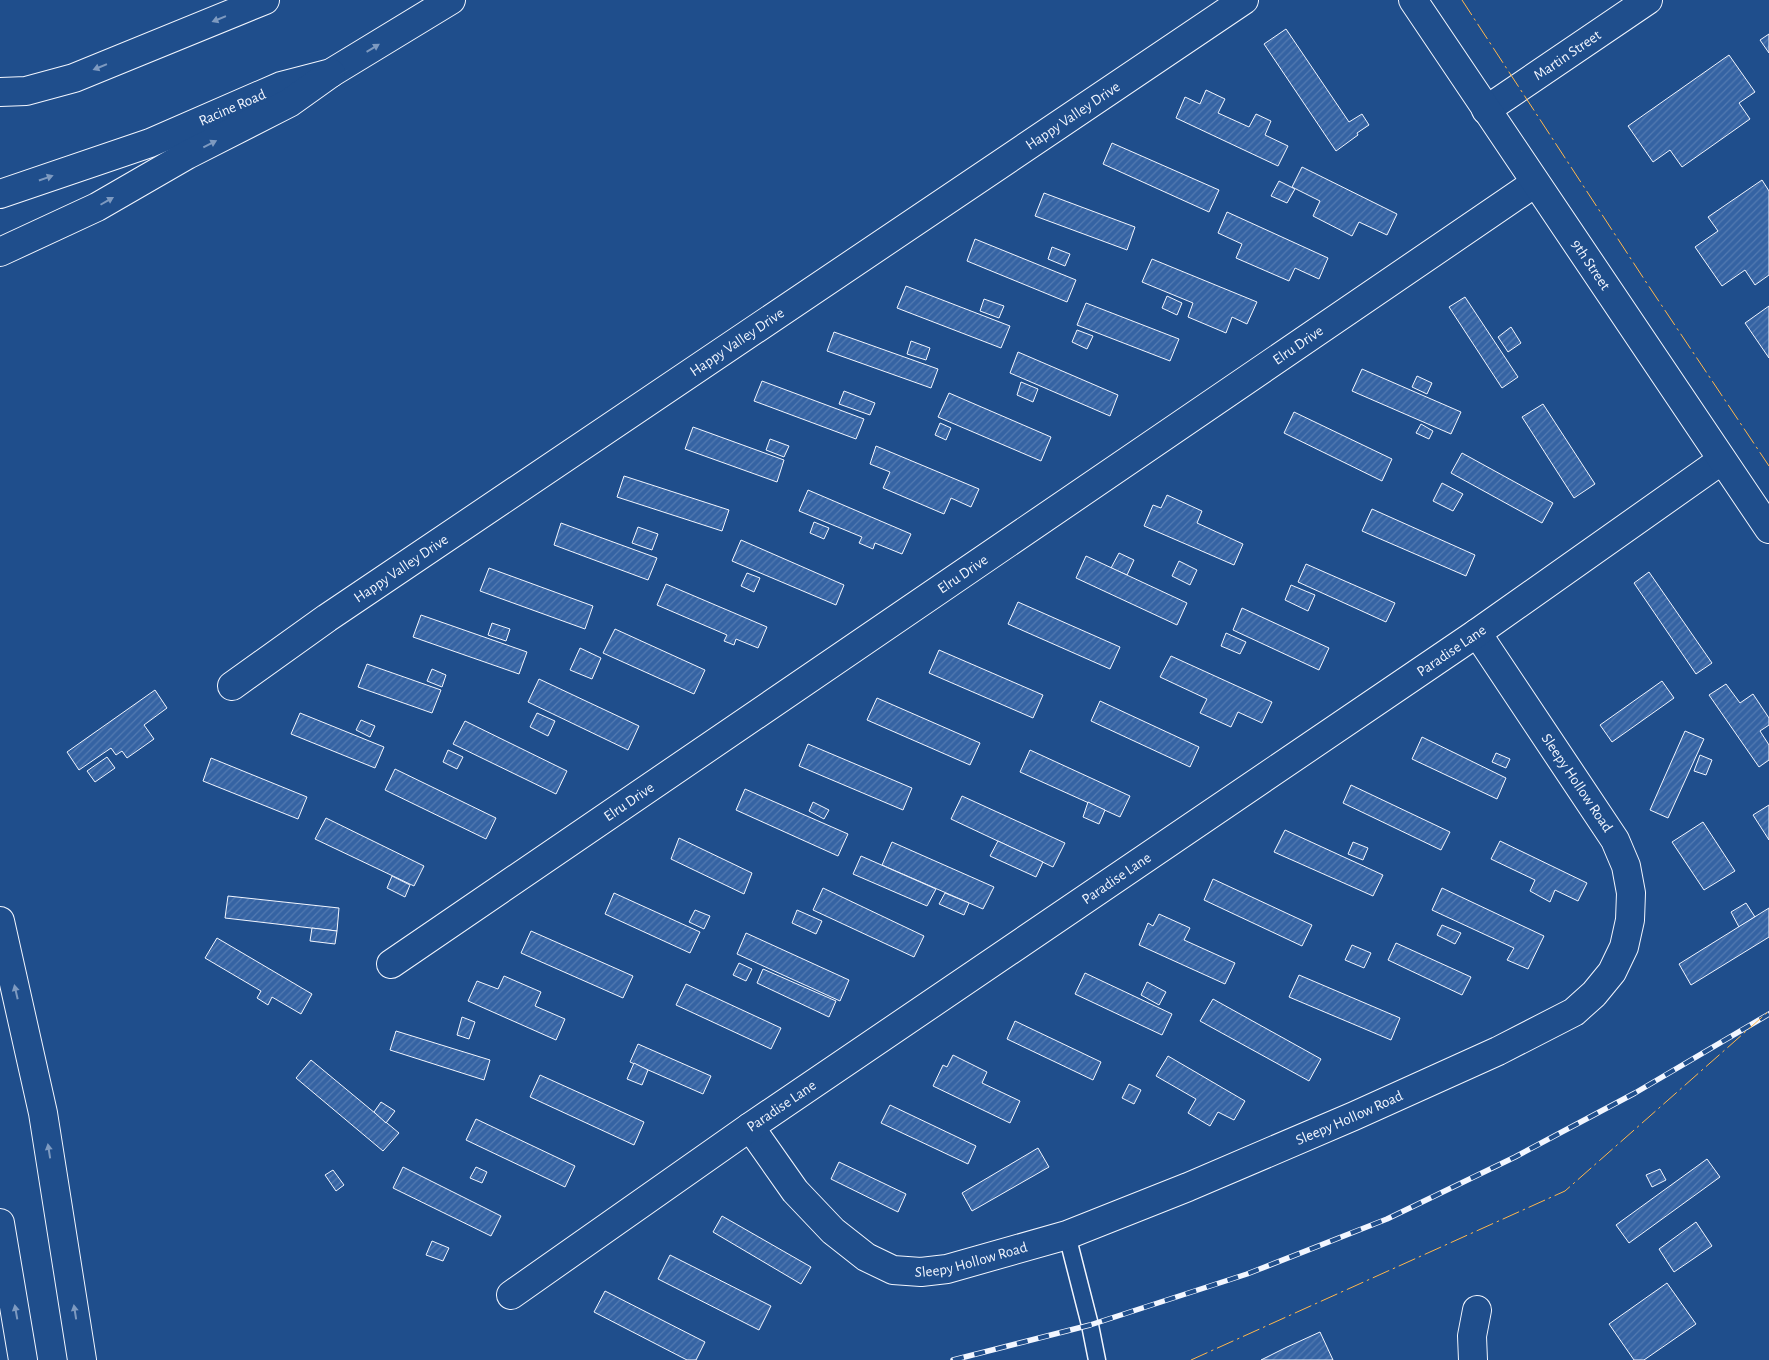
<svg xmlns="http://www.w3.org/2000/svg" width="1769" height="1360" viewBox="0 0 1769 1360" font-family="'Alegreya Sans',sans-serif">
<defs>
<pattern id="building-hatch" width="6" height="6" patternUnits="userSpaceOnUse" patternTransform="scale(1.25)"><rect width="6" height="6" fill="#3563a3"/><path d="M-1 1l2-2M0 6l6-6M5 7l2-2" fill="none" stroke="#537ab1"/></pattern>
</defs>
<rect width="100%" height="100%" fill="#1f4e8c"/>
<g fill="url(#building-hatch)" stroke="#f2f6ff">
<path d="M1286,29L1349,122L1362,114L1369,125L1357,133L1358,135L1336,151L1264,44Z"/>
<path d="M1769,34V53L1760,40Z"/>
<path d="M1729,55L1755,92L1739,103L1750,119L1682,167L1670,150L1653,162L1628,126Z"/>
<path d="M1206,90L1225,99L1218,113L1249,127L1256,114L1271,121L1265,135L1288,146L1278,166L1176,118L1185,97L1200,104Z"/>
<path d="M1112,143L1219,190L1209,212L1103,164Z"/>
<path d="M1302,167L1397,214L1387,235L1359,222L1352,236L1313,216L1320,201L1292,187Z"/>
<path d="M1762,180L1769,191V275L1755,285L1745,270L1722,286L1695,247L1718,231L1708,217Z"/>
<path d="M1279,181L1295,189L1287,203L1271,196Z"/>
<path d="M1044,193L1135,227L1127,250L1035,216Z"/>
<path d="M1227,212L1328,258L1319,279L1295,268L1289,281L1236,258L1242,244L1218,233Z"/>
<path d="M975,239L1076,280L1067,302L967,261Z"/>
<path d="M1052,247L1070,254L1065,266L1048,259Z"/>
<path d="M1152,259L1257,302L1247,324L1232,317L1226,333L1188,317L1193,303L1142,282Z"/>
<path d="M906,286L1010,326L1001,348L897,308Z"/>
<path d="M1167,296L1182,303L1177,315L1162,308Z"/>
<path d="M1465,297L1518,377L1502,388L1449,307Z"/>
<path d="M984,299L1004,306L999,318L980,311Z"/>
<path d="M1086,303L1179,339L1170,361L1077,325Z"/>
<path d="M1769,306V358L1745,323Z"/>
<path d="M1511,327L1521,343L1508,352L1498,337Z"/>
<path d="M1077,330L1093,336L1087,349L1072,342Z"/>
<path d="M834,332L938,369L931,388L827,351Z"/>
<path d="M911,341L930,348L926,360L907,354Z"/>
<path d="M1018,352L1118,395L1110,416L1010,373Z"/>
<path d="M1362,369L1461,412L1451,434L1352,391Z"/>
<path d="M1417,376L1432,383L1427,394L1412,387Z"/>
<path d="M762,381L864,419L856,439L754,401Z"/>
<path d="M1021,382L1038,389L1033,402L1017,395Z"/>
<path d="M844,391L875,403L870,415L839,404Z"/>
<path d="M949,393L1051,437L1041,461L938,417Z"/>
<path d="M1543,404L1595,484L1574,498L1522,417Z"/>
<path d="M1294,412L1392,459L1382,481L1284,433Z"/>
<path d="M940,423L951,428L946,440L935,435Z"/>
<path d="M1421,424L1433,431L1429,439L1416,433Z"/>
<path d="M693,427L784,460L777,482L685,449Z"/>
<path d="M770,439L789,446L784,457L766,450Z"/>
<path d="M876,446L979,489L971,507L951,498L944,514L883,488L890,472L870,464Z"/>
<path d="M1462,453L1553,503L1542,523L1451,473Z"/>
<path d="M624,476L729,510L722,531L617,497Z"/>
<path d="M1442,483L1463,494L1453,511L1433,501Z"/>
<path d="M808,490L911,534L902,554L875,543L873,549L859,543L862,537L799,511Z"/>
<path d="M1167,495L1202,511L1197,523L1243,544L1234,565L1144,526L1153,505L1161,508Z"/>
<path d="M1372,509L1475,555L1466,576L1362,531Z"/>
<path d="M814,522L829,528L824,539L810,533Z"/>
<path d="M561,523L657,558L648,580L554,545Z"/>
<path d="M638,527L658,534L652,550L632,543Z"/>
<path d="M741,540L844,585L836,605L732,561Z"/>
<path d="M1119,553L1134,560L1127,575L1111,568Z"/>
<path d="M1086,556L1187,603L1177,625L1076,578Z"/>
<path d="M1179,561L1197,570L1190,585L1172,576Z"/>
<path d="M1306,564L1395,603L1386,622L1298,582Z"/>
<path d="M489,568L593,606L585,629L480,591Z"/>
<path d="M1649,572L1712,663L1696,674L1634,583Z"/>
<path d="M747,573L760,578L754,592L741,586Z"/>
<path d="M666,584L767,627L758,648L736,639L734,645L724,641L727,635L657,605Z"/>
<path d="M1291,585L1315,595L1308,611L1285,600Z"/>
<path d="M1018,602L1120,647L1110,669L1008,624Z"/>
<path d="M1242,608L1329,648L1319,670L1233,630Z"/>
<path d="M421,615L527,652L519,674L413,637Z"/>
<path d="M492,623L510,629L506,641L488,635Z"/>
<path d="M615,629L705,670L694,694L603,653Z"/>
<path d="M1226,633L1246,642L1240,654L1221,646Z"/>
<path d="M580,648L601,658L592,679L570,670Z"/>
<path d="M939,650L1043,695L1033,718L929,673Z"/>
<path d="M1171,656L1272,702L1262,723L1238,712L1231,727L1200,713L1207,699L1160,677Z"/>
<path d="M367,664L441,690L432,713L358,687Z"/>
<path d="M432,669L446,675L442,687L427,681Z"/>
<path d="M539,679L639,726L628,750L528,702Z"/>
<path d="M1662,681L1674,698L1612,742L1600,725Z"/>
<path d="M1726,684L1740,703L1753,694L1769,718V725L1760,731L1769,745V760L1759,767L1709,695Z"/>
<path d="M155,690L167,708L144,725L154,739L127,758L122,751L116,755L111,748L79,770L67,752Z"/>
<path d="M877,698L980,743L970,765L867,720Z"/>
<path d="M1100,701L1199,747L1190,767L1091,721Z"/>
<path d="M300,713L384,747L375,768L291,734Z"/>
<path d="M537,713L555,721L548,736L530,727Z"/>
<path d="M361,720L375,726L370,737L356,730Z"/>
<path d="M465,721L567,771L556,794L453,744Z"/>
<path d="M1685,731L1704,739L1668,818L1650,810Z"/>
<path d="M1422,737L1506,778L1497,799L1412,759Z"/>
<path d="M808,744L912,788L903,810L799,766Z"/>
<path d="M448,750L463,757L457,769L443,762Z"/>
<path d="M1030,750L1130,796L1120,817L1020,772Z"/>
<path d="M1496,753L1510,759L1506,768L1492,762Z"/>
<path d="M1700,755L1712,760L1706,775L1694,771Z"/>
<path d="M107,757L115,768L95,782L87,771Z"/>
<path d="M211,758L307,797L298,819L203,781Z"/>
<path d="M395,769L496,818L486,839L385,790Z"/>
<path d="M1351,785L1450,832L1441,850L1343,803Z"/>
<path d="M745,789L848,834L838,856L736,810Z"/>
<path d="M962,796L1065,843L1053,867L951,819Z"/>
<path d="M813,802L829,810L824,819L809,811Z"/>
<path d="M1088,802L1105,810L1099,824L1083,817Z"/>
<path d="M1769,805V840L1753,815Z"/>
<path d="M326,818L424,866L414,886L315,839Z"/>
<path d="M1703,822L1735,871L1704,890L1672,842Z"/>
<path d="M1285,830L1383,875L1373,896L1274,852Z"/>
<path d="M679,838L752,873L744,894L671,859Z"/>
<path d="M998,841L1043,862L1036,877L990,856Z"/>
<path d="M1500,841L1587,883L1578,901L1555,890L1550,902L1530,891L1535,880L1491,859Z"/>
<path d="M892,842L994,887L983,909L882,865Z"/>
<path d="M1353,842L1368,848L1363,860L1348,854Z"/>
<path d="M861,856L936,889L927,906L853,874Z"/>
<path d="M392,876L410,885L405,897L387,888Z"/>
<path d="M1213,879L1312,925L1302,946L1204,900Z"/>
<path d="M823,888L924,936L914,957L813,910Z"/>
<path d="M1442,888L1544,936L1528,969L1507,960L1514,948L1432,910Z"/>
<path d="M614,893L700,932L690,953L605,914Z"/>
<path d="M945,893L969,903L964,915L939,904Z"/>
<path d="M228,896L339,908L337,931L225,918Z"/>
<path d="M1746,903L1755,917L1739,927L1731,912Z"/>
<path d="M1769,908V937L1691,985L1679,964Z"/>
<path d="M695,910L710,916L704,929L689,922Z"/>
<path d="M797,910L822,921L816,934L792,923Z"/>
<path d="M1159,914L1190,928L1184,940L1235,963L1225,984L1139,945L1148,923L1153,926Z"/>
<path d="M1442,925L1461,933L1455,944L1437,935Z"/>
<path d="M312,928L337,931L335,944L310,941Z"/>
<path d="M531,931L633,976L623,998L521,953Z"/>
<path d="M746,933L849,980L840,1001L737,954Z"/>
<path d="M217,938L312,994L301,1014L272,997L268,1005L257,998L261,991L205,958Z"/>
<path d="M1396,943L1471,977L1462,995L1388,960Z"/>
<path d="M1352,945L1371,953L1364,968L1345,960Z"/>
<path d="M739,963L752,969L746,981L733,975Z"/>
<path d="M763,969L836,1001L829,1017L757,983Z"/>
<path d="M1085,973L1172,1014L1162,1035L1075,994Z"/>
<path d="M1299,975L1400,1018L1391,1040L1289,997Z"/>
<path d="M504,976L541,992L535,1006L565,1019L556,1040L468,1001L477,981L498,989Z"/>
<path d="M1147,982L1166,992L1159,1005L1141,995Z"/>
<path d="M686,984L781,1028L771,1049L676,1005Z"/>
<path d="M1213,999L1321,1059L1309,1081L1200,1021Z"/>
<path d="M462,1017L475,1022L469,1039L457,1035Z"/>
<path d="M1015,1021L1101,1062L1093,1080L1007,1039Z"/>
<path d="M396,1031L490,1060L484,1080L390,1050Z"/>
<path d="M638,1044L711,1076L703,1094L630,1062Z"/>
<path d="M953,1055L987,1072L982,1083L1020,1101L1010,1123L933,1086L943,1065L947,1067Z"/>
<path d="M1168,1056L1245,1101L1234,1120L1218,1112L1210,1126L1188,1113L1196,1099L1156,1076Z"/>
<path d="M311,1060L399,1133L383,1151L296,1078Z"/>
<path d="M634,1063L648,1070L642,1085L627,1079Z"/>
<path d="M540,1075L644,1122L634,1145L530,1097Z"/>
<path d="M1129,1084L1141,1090L1134,1104L1122,1098Z"/>
<path d="M381,1102L395,1111L386,1123L374,1112Z"/>
<path d="M890,1105L976,1146L968,1164L881,1123Z"/>
<path d="M476,1119L575,1166L565,1187L466,1140Z"/>
<path d="M1038,1148L1049,1167L972,1211L962,1193Z"/>
<path d="M1707,1159L1720,1177L1629,1243L1616,1225Z"/>
<path d="M839,1162L906,1194L898,1212L831,1179Z"/>
<path d="M403,1167L501,1216L491,1236L393,1188Z"/>
<path d="M476,1167L487,1172L482,1183L470,1178Z"/>
<path d="M1660,1169L1666,1180L1652,1187L1646,1175Z"/>
<path d="M333,1170L344,1185L336,1191L325,1175Z"/>
<path d="M722,1216L811,1267L801,1284L713,1232Z"/>
<path d="M1696,1222L1712,1246L1674,1272L1659,1249Z"/>
<path d="M432,1241L449,1248L443,1261L426,1255Z"/>
<path d="M670,1255L771,1306L759,1330L658,1279Z"/>
<path d="M1667,1283L1696,1324L1644,1360H1634L1609,1324Z"/>
<path d="M605,1291L705,1342L696,1360H687L594,1312Z"/>
<path d="M1320,1332L1333,1360H1261L1287,1347Z"/>
</g>
<g fill="none" stroke-linecap="round" stroke-linejoin="round">
<defs>
<path id="service" d="M1067,1235L1090,1325L1097,1360"/>
<g id="minor">
<path id="s1" d="M1486,110L1648,0"/>
<path id="s2" d="M232,686L327,618L1244,0"/>
<path id="s3" d="M391,964L1535,183"/>
<path id="s4" d="M750,1127L795,1191L833,1231L866,1257L893,1270L921,1272L947,1269L1067,1235L1188,1187L1354,1116L1498,1051L1574,1012L1594,994L1612,972L1624,947L1630,920L1631,893L1626,866L1615,840L1477,633"/>
<path id="s5" d="M511,1295L750,1127L1477,633L1722,460"/>
<path d="M1473,1360L1472,1336L1477,1310"/>
</g>
<g id="tertiary">
<path id="s6" d="M1413,0L1769,529"/>
</g>
<g id="secondary">
<path d="M0,92L26,91L74,78L265,0"/>
<path id="s7" d="M0,194L150,143L281,86L331,73L451,0"/>
<path d="M0,1223L23,1360"/>
</g>
<g id="motorway">
<path d="M0,252L97,207L187,155L289,103L331,73"/>
<path d="M0,921L43,1113L82,1360"/>
</g>
</defs>
<use href="#service" stroke="#f2f6ff" stroke-width="19"/>
<use href="#minor" stroke="#f2f6ff" stroke-width="30"/>
<use href="#tertiary" stroke="#f2f6ff" stroke-width="30"/>
<use href="#secondary" stroke="#f2f6ff" stroke-width="30"/>
<use href="#motorway" stroke="#f2f6ff" stroke-width="30"/>
<use href="#service" stroke="#1f4e8c" stroke-width="16"/>
<use href="#minor" stroke="#1f4e8c" stroke-width="28"/>
<use href="#tertiary" stroke="#1f4e8c" stroke-width="28"/>
<use href="#secondary" stroke="#1f4e8c" stroke-width="28"/>
<use href="#motorway" stroke="#1f4e8c" stroke-width="28"/>
<defs>
<path id="rail" d="M953,1360L1090,1325L1247,1274L1387,1219L1515,1157L1635,1093L1769,1014"/>
</defs>
<use href="#rail" stroke="#f2f6ff" stroke-width="5.5"/>
<use href="#rail" stroke="#1f4e8c" stroke-width="4" stroke-dasharray="11" stroke-linecap="butt"/>
<g stroke="#ffb74d" stroke-width="1" stroke-dasharray="18 4 2.5 4" stroke-linecap="butt">
<path d="M1462,0L1646,282L1769,466"/>
<path d="M1191,1360L1565,1191L1769,1011"/>
</g>
</g>
<defs><path id="oneway-solid" d="M-6-.8H1V-3.2L6.5 0L1 3.2V.8H-6Z" transform="scale(1.25)"/></defs>
<g fill="#7e9ac0">
<use href="#oneway-solid" transform="translate(219 19) rotate(158)"/>
<use href="#oneway-solid" transform="translate(373 48) rotate(-31)"/>
<use href="#oneway-solid" transform="translate(100 67) rotate(158)"/>
<use href="#oneway-solid" transform="translate(210 144) rotate(-27)"/>
<use href="#oneway-solid" transform="translate(46 178) rotate(-19)"/>
<use href="#oneway-solid" transform="translate(107 201) rotate(-30)"/>
<use href="#oneway-solid" transform="translate(16 992) rotate(-103)"/>
<use href="#oneway-solid" transform="translate(49 1151) rotate(-99)"/>
<use href="#oneway-solid" transform="translate(16 1312) rotate(-100)"/>
<use href="#oneway-solid" transform="translate(75 1312) rotate(-99)"/>
</g>
<g text-anchor="middle" dominant-baseline="central" stroke-width="4" stroke-linejoin="round" paint-order="stroke">
<g font-size="15" fill="#f2f6ff" stroke="#1f4e8c">
<text stroke="none"><textPath href="#s1" startOffset="98">Martin Street</textPath></text>
<text stroke="none"><textPath href="#s7" startOffset="248">Racine Road</textPath></text>
<text stroke="none"><textPath href="#s2" startOffset="1016">Happy Valley Drive</textPath></text>
<text stroke="none"><textPath href="#s6" startOffset="319">9th Street</textPath></text>
<text stroke="none"><textPath href="#s2" startOffset="611">Happy Valley Drive</textPath></text>
<text stroke="none"><textPath href="#s3" startOffset="1098">Elru Drive</textPath></text>
<text stroke="none"><textPath href="#s2" startOffset="206">Happy Valley Drive</textPath></text>
<text stroke="none"><textPath href="#s3" startOffset="692">Elru Drive</textPath></text>
<text stroke="none"><textPath href="#s5" startOffset="1140">Paradise Lane</textPath></text>
<text transform="translate(1577 783) rotate(56)">Sleepy Hollow Road</text>
<text stroke="none"><textPath href="#s3" startOffset="288">Elru Drive</textPath></text>
<text stroke="none"><textPath href="#s5" startOffset="735">Paradise Lane</textPath></text>
<text stroke="none"><textPath href="#s5" startOffset="330">Paradise Lane</textPath></text>
<text stroke="none"><textPath href="#s4" startOffset="690">Sleepy Hollow Road</textPath></text>
<text stroke="none"><textPath href="#s4" startOffset="285">Sleepy Hollow Road</textPath></text>
</g>
</g>
</svg>
